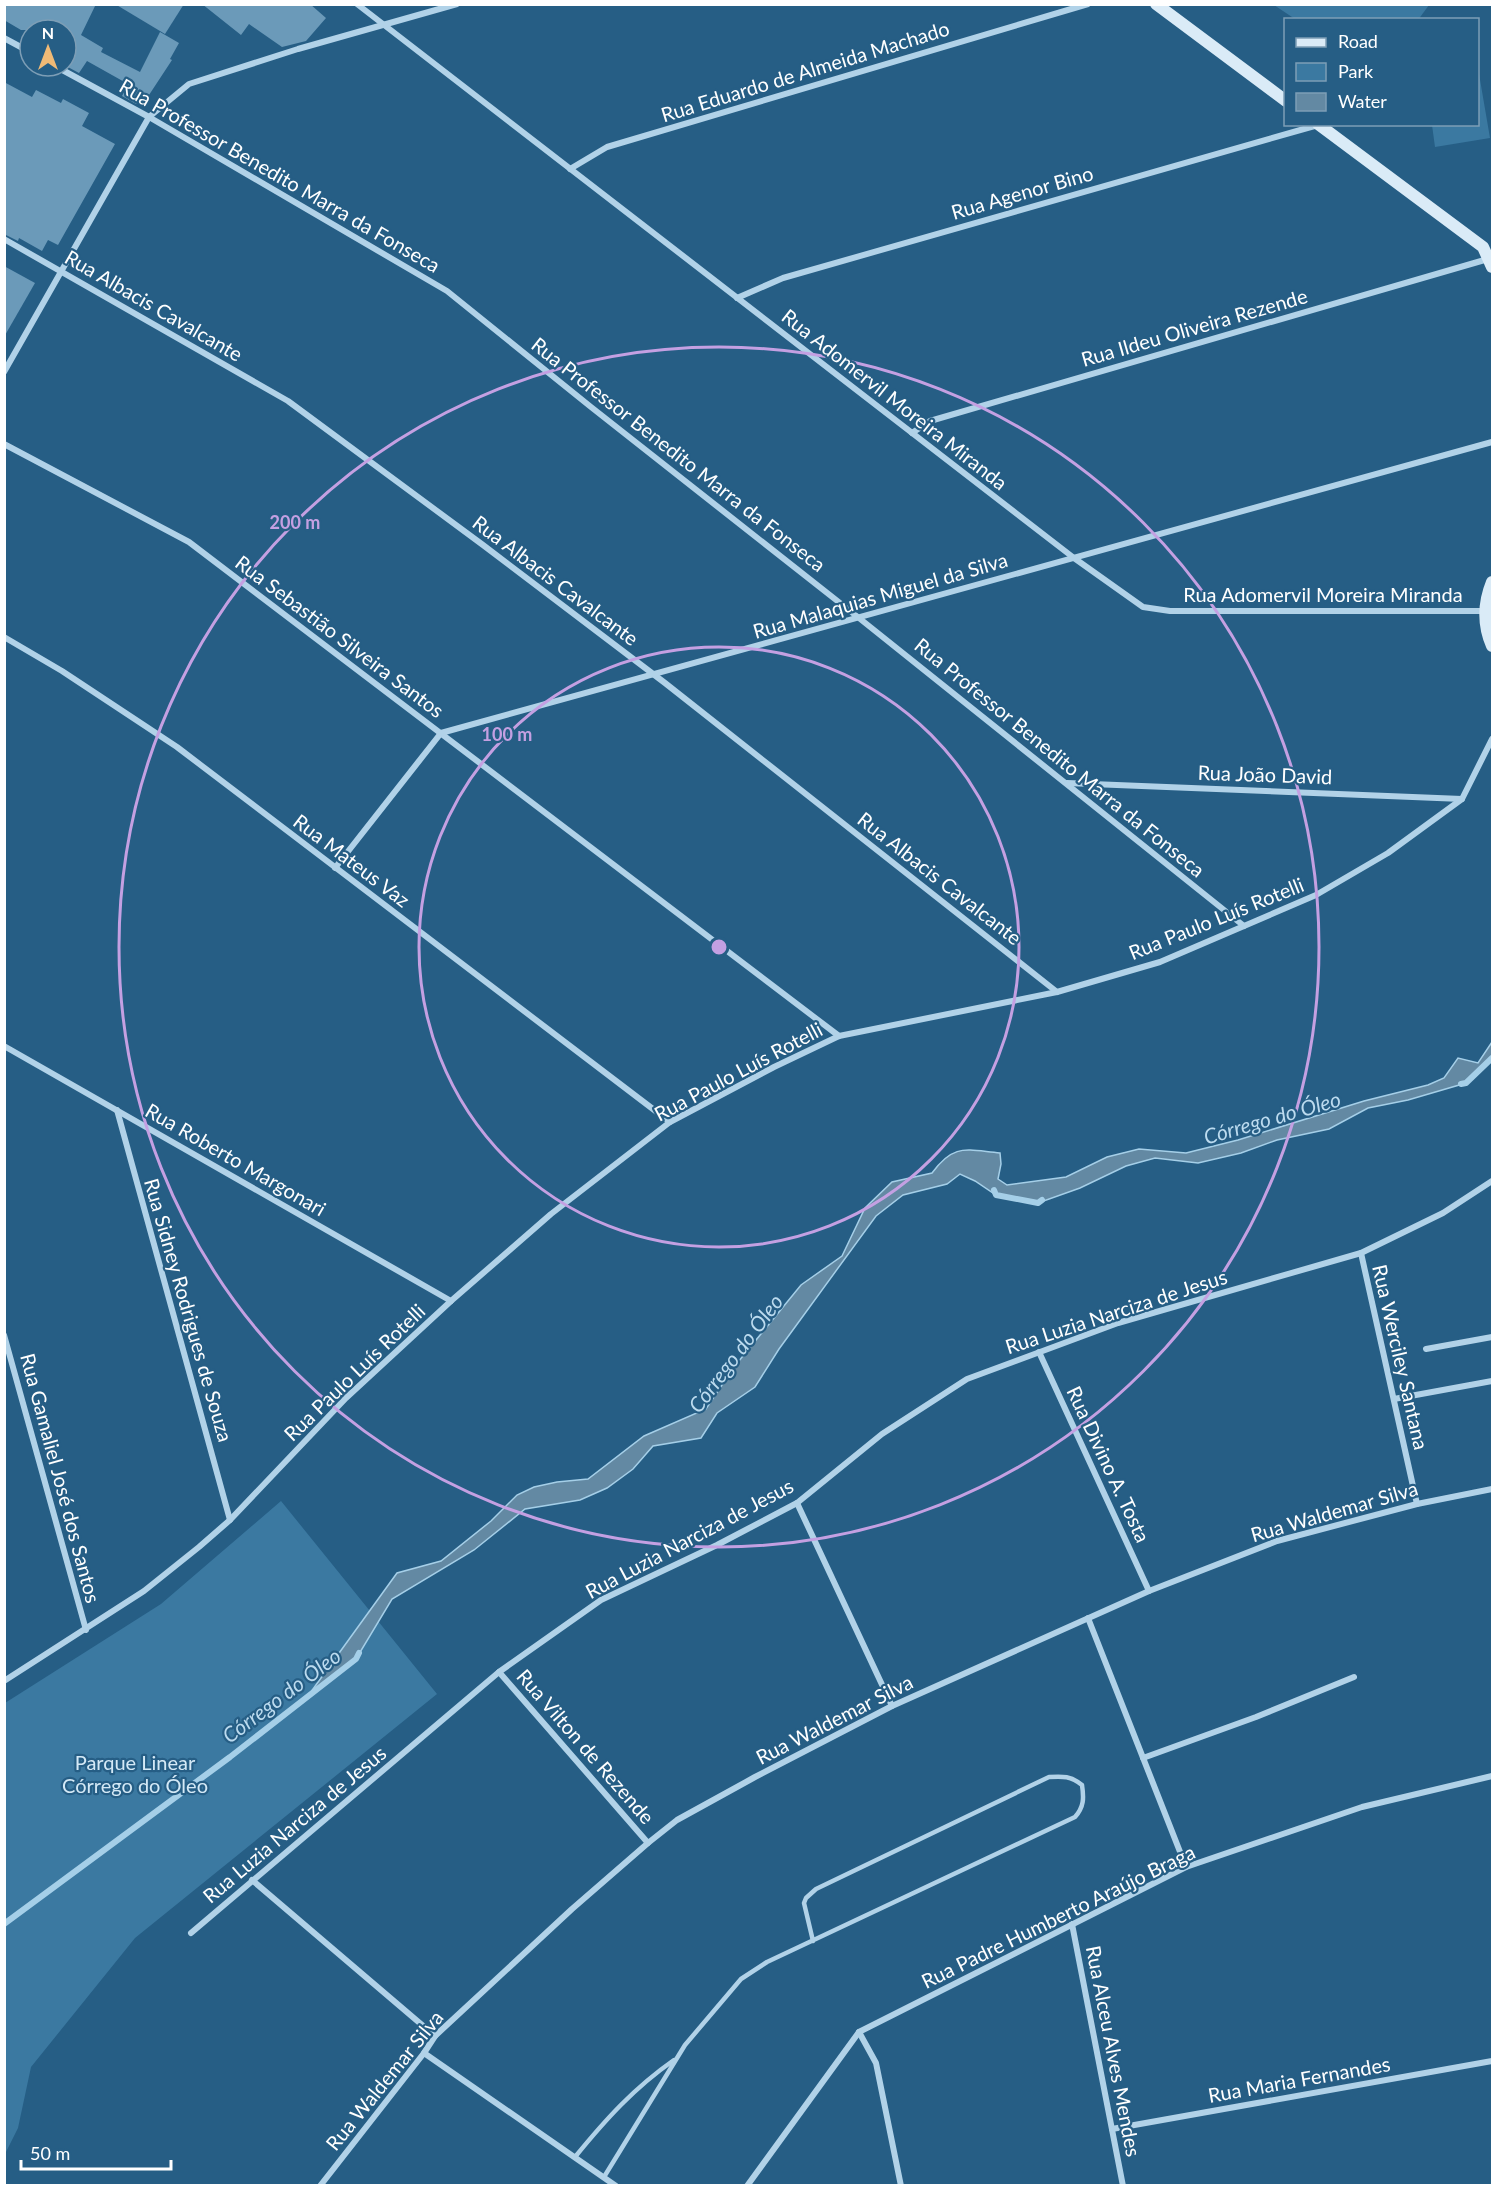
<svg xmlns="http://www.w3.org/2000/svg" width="1497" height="2190" viewBox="0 0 1497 2190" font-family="Lato,sans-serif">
<rect width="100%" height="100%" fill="#265e85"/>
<g fill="#3b79a1">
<path d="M1274,5H1429L1418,20L1295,19Z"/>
<path d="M1478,68L1490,138L1435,147L1432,125L1478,124Z"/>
<path d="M281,1501L437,1694L135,1938L31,2067L18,2128L5,2154V1703L161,1604Z"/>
</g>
<path fill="#6389a3" stroke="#a5cfe8" stroke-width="1.5" d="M1492,1042V1059L1466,1083L1408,1100L1368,1108L1329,1129L1277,1140L1241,1153L1198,1163L1155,1158L1126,1166L1080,1188L1038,1203L996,1195L975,1181L960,1174L947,1184L903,1195L876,1216L779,1349L755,1387L717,1413L701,1438L653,1446L633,1469L607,1488L580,1500L525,1509L474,1550L392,1599L356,1659L308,1696L397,1573L441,1561L491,1521L517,1495L534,1487L557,1482L588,1479L644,1436L706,1409L734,1367L801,1285L842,1256L865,1208L892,1182L932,1173C954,1143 966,1150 1000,1153L1001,1164L998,1179L1007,1185L1066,1177L1107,1157L1139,1149L1186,1153L1238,1140L1364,1101L1428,1085L1444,1078L1458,1058L1478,1063Z"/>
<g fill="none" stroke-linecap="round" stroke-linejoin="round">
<g stroke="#a5cfe8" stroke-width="6">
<path d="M1461,1084L1466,1083L1492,1058"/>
<path d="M994,1190L996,1195L1038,1203L1042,1200"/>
<path d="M4,1924L230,1757L356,1659L359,1653"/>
</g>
</g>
<g fill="#6b9ab9">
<path d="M4,4H96L81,35L103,48L101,52L140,72L160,32L179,43L170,59L172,60L149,95L136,104L122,96L128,84L87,61L79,73L66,66V30H21L4,20Z"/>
<path d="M115,4H184L165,34Z"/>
<path d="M202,4H310L326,18L306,41L282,47L249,24L241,35Z"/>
<path d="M4,82L32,97L36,90L61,103L63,99L89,113L82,126L115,144L58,245L48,240L42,251L19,238L18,241L4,234Z"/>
<path d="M4,266L35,283L4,337Z"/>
</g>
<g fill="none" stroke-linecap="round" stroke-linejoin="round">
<g stroke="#b1d2e8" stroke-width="4.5">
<path d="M575,2157C606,2119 634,2088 674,2060"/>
<path d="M604,2177L685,2045L741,1979L767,1962L1075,1817C1084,1807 1084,1798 1082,1785C1071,1776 1063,1776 1049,1777L816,1889L806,1898L804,1903L813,1941"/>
</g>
<g stroke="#b1d2e8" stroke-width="6">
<path d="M357,4L1074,558L1143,607L1170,611H1485"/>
<path d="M4,38L30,52"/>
<path d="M55,66L149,117L447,291L591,407L859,618L1244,926"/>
<path d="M570,169L607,147L1088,4"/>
<path d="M4,239L288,401L483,545L665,683L1057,992"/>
<path d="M737,298L783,278L1318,125"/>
<path d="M4,372L149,117L189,84L298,49L457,4"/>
<path d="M912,433L930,421L1488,259"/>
<path d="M4,444L189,542L839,1036"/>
<path d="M4,637L62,671L177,747L670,1122"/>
<path d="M1067,783L1462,799"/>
<path d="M335,868L441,733L1492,442"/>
<path d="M4,1046L451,1301"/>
<path d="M117,1110L230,1520"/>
<path d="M1361,1253L1417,1504"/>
<path d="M4,1335L86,1630"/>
<path d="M1426,1349L1492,1337"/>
<path d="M1039,1352L1149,1591"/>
<path d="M1394,1399L1492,1381"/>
<path d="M797,1503L892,1706"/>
<path d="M1088,1618L1186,1867"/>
<path d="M499,1672L648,1843"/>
<path d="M4,1681L144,1591L199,1547L230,1520L346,1398L451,1301L551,1214L670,1122L774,1067L839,1036L1057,992L1160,962L1316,895L1388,853L1462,799L1492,739"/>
<path d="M1143,1758L1256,1717L1354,1677"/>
<path d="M252,1880L435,2036"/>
<path d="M1072,1924L1123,2186"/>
<path d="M191,1933L499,1672L601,1600L717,1545L797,1503L882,1434L967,1379L1118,1323L1361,1253L1443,1213L1492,1181"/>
<path d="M859,2032L876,2063L901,2186"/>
<path d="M424,2053L616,2186"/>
<path d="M1112,2129L1492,2061"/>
<path d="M320,2186L424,2053L435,2036L572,1909L648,1843L677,1820L755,1777L892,1706L1149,1591L1277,1541L1417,1504L1492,1489"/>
<path d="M747,2186L859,2032L1186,1867L1362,1807L1492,1776"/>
</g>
<g stroke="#daebf7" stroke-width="12">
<path d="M1156,4L1286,101"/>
<path d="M1318,124L1483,247L1492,267"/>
<path d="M1492,582C1483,604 1483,625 1492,646"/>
</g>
</g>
<g fill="none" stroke="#c4a0e2" stroke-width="3">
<circle cx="719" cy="947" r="300"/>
<circle cx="719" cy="947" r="600"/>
</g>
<g text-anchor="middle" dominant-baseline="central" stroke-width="4.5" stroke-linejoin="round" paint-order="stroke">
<g font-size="20" fill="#fff" stroke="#265e85">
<text transform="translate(805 71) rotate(-17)">Rua Eduardo de Almeida Machado</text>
<text transform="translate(280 175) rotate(30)">Rua Professor Benedito Marra da Fonseca</text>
<text transform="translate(1022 192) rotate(-16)">Rua Agenor Bino</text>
<text transform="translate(154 305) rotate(30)">Rua Albacis Cavalcante</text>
<text transform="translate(1194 327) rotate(-16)">Rua Ildeu Oliveira Rezende</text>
<text transform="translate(895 399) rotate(38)">Rua Adomervil Moreira Miranda</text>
<text transform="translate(679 454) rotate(38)">Rua Professor Benedito Marra da Fonseca</text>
<text transform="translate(556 580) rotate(37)">Rua Albacis Cavalcante</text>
<text x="1323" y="594">Rua Adomervil Moreira Miranda</text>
<text transform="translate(880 595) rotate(-16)">Rua Malaquias Miguel da Silva</text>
<text transform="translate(340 636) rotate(37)">Rua Sebastião Silveira Santos</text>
<text transform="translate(1060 757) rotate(39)">Rua Professor Benedito Marra da Fonseca</text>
<text transform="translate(1265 774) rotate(2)">Rua João David</text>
<text transform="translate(352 860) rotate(37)">Rua Mateus Vaz</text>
<text transform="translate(940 878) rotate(38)">Rua Albacis Cavalcante</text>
<text transform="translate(1216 918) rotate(-22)">Rua Paulo Luís Rotelli</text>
<text transform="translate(738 1071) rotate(-28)">Rua Paulo Luís Rotelli</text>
<text transform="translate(236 1159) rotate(30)">Rua Roberto Margonari</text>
<text transform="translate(189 1310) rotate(74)">Rua Sidney Rodrigues de Souza</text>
<text transform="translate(1116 1311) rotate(-18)">Rua Luzia Narciza de Jesus</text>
<text transform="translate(1401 1357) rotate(77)">Rua Werciley Santana</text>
<text transform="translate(354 1372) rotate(-44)">Rua Paulo Luís Rotelli</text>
<text transform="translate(1109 1464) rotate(65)">Rua Divino A. Tosta</text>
<text transform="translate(61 1478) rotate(75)">Rua Gamaliel José dos Santos</text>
<text transform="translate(1334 1511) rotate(-16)">Rua Waldemar Silva</text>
<text transform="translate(689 1538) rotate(-28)">Rua Luzia Narciza de Jesus</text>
<text transform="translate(834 1719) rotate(-27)">Rua Waldemar Silva</text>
<text transform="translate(586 1746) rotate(49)">Rua Vilton de Rezende</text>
<text transform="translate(294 1824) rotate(-40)">Rua Luzia Narciza de Jesus</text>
<text transform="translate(1058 1916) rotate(-26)">Rua Padre Humberto Araújo Braga</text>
<text transform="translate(1114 2051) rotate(79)">Rua Alceu Alves Mendes</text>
<text transform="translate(1299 2079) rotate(-10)">Rua Maria Fernandes</text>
<text transform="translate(384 2080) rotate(-51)">Rua Waldemar Silva</text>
</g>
<g font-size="20" fill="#d4e9f6" stroke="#265e85">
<text x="135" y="1762">Parque Linear<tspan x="135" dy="23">Córrego do Óleo</tspan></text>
</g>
<g font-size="21" font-style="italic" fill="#bcdbef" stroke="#265e85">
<text transform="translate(1272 1117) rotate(-16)">Córrego do Óleo</text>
<text transform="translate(735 1353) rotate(-53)">Córrego do Óleo</text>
<text transform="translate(281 1695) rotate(-37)">Córrego do Óleo</text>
</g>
</g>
<circle cx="719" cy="947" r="9" fill="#c4a0e2" stroke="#265e85" stroke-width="3"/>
<g font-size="18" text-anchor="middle" font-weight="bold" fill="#c4a0e2" stroke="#265e85" stroke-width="4.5" stroke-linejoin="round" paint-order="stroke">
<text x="295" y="529">200 m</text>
<text x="507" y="741">100 m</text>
</g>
<rect width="1497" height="2190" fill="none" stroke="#ffffff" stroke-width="12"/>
<rect x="1284" y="18" width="195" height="108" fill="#265e85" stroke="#7d9eb6" stroke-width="1.5"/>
<rect x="1296" y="38" width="30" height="9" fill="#daebf7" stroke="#7d9eb6" stroke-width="1.5"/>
<text x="1338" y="48" font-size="18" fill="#ffffff">Road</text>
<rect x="1296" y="63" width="30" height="18" fill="#3b79a1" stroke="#7d9eb6" stroke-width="1.5"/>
<text x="1338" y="78" font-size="18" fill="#ffffff">Park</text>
<rect x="1296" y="93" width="30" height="18" fill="#6389a3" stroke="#7d9eb6" stroke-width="1.5"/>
<text x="1338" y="108" font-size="18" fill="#ffffff">Water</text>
<g transform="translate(48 48)"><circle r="28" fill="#265e85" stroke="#7d9eb6" stroke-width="1.5"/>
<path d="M0-4.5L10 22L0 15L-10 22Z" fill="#f0ba76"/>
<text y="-9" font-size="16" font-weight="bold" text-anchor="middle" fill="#ffffff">N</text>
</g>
<path d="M21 2160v9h150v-9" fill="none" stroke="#ffffff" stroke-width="3"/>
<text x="30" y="2160" font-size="18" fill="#ffffff" stroke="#265e85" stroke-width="4.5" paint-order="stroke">50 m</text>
</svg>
